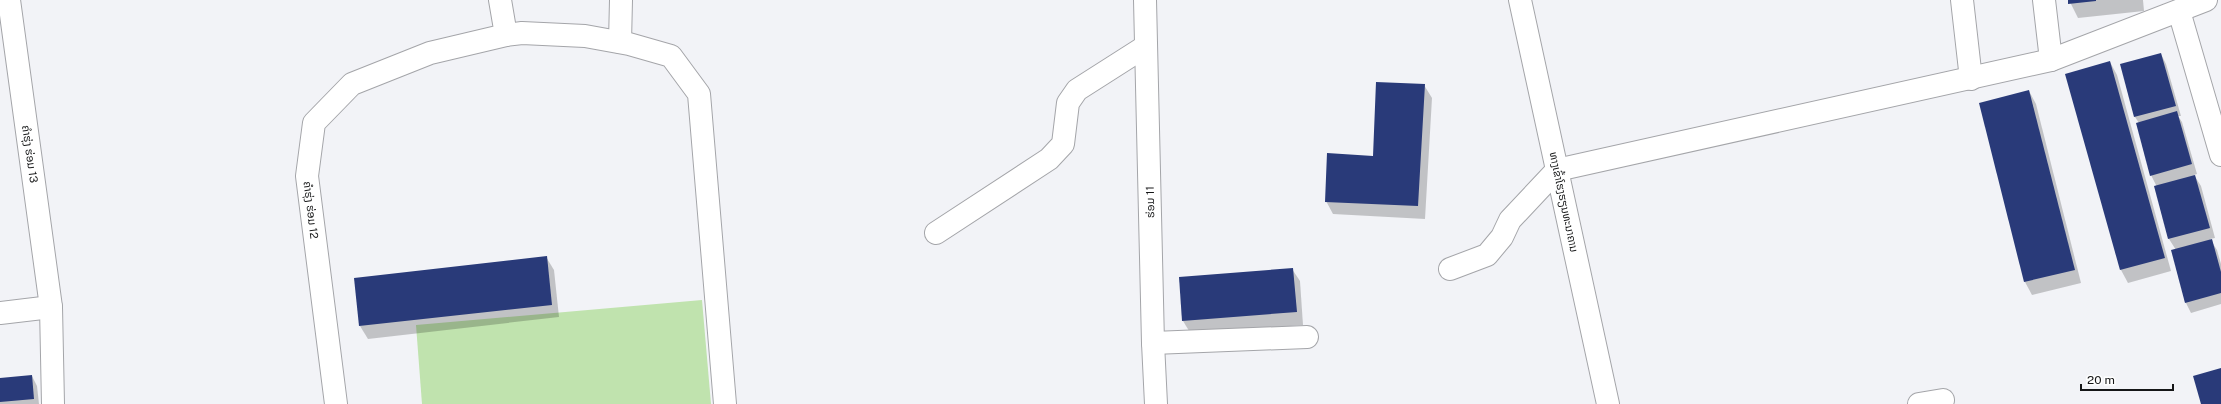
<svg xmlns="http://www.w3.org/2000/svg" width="2221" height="404" viewBox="0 0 2221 404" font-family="'Public Sans','Noto Sans Lao',sans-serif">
<rect width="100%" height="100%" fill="#f2f3f7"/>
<path fill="#c0e3ae" d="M702,300L711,404H422L416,325Z"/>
<g fill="#0003">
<path d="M2069,0H2143L2144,11L2078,18Z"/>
<path d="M2161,54L2166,64L2181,116H2178L2182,122L2197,174L2194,175L2201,186L2215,238L2210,239L2217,250L2221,264V304L2191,313L2186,303L2172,251L2176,250L2169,239L2155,187H2157L2151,175L2139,123L2135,117L2121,65Z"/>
<path d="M2110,62L2117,75L2171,271L2128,283L2121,270L2066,75Z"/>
<path d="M1424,85L1432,98L1425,219L1333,214L1326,201L1373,157Z"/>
<path d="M2029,91L2036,104L2081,283L2032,295L2025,282L1980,104Z"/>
<path d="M546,257L554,270L559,317L368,339L360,326L355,279Z"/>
<path d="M1292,269L1300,281L1303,325L1191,334L1183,321L1180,278Z"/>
<path d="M32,376L37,386L39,404H0V379Z"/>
</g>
<g fill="#293a79">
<path d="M2068,0H2096V1L2068,4Z"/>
<path d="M2161,53L2176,106L2134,117L2120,64Z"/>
<path d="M2110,61L2165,258L2120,270L2065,74Z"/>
<path d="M1376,82L1425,84L1418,206L1325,202L1327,153L1373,156Z"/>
<path d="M2029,90L2075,270L2024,282L1979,103Z"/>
<path d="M2177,111L2192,164L2150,176L2136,123Z"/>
<path d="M2195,175L2210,228L2168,239L2154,186Z"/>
<path d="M2212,239L2221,272V293L2185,303L2171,250Z"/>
<path d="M547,256L552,305L359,326L354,278Z"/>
<path d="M1293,268L1297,312L1182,321L1179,277Z"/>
<path d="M2221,368V404H2201L2193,376Z"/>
<path d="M32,375L34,399L0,402V378Z"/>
</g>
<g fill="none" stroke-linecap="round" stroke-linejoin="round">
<defs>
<g id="street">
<path d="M9,0L51,307L53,404"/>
<path d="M1145,0L1153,343L1156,404"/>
<path d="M1520,0L1608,404"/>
<path d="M1962,0L1971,79"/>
<path d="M2044,0L2051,60"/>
<path d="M2179,11L2221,155"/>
<path d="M506,35L522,33L585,36L629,44L671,56L699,94L725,404"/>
<path d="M620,42L621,0"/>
<path d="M936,233L1049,159L1063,144L1068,103L1077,90L1146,46"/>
<path d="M1450,269L1487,255L1502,237L1510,220L1557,170L2051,60L2206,0"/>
<path d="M0,313L51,307"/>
<path d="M1153,343L1307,337"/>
<path d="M336,404L307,176L314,123L352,84L430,53L506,35L500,0"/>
<path d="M1919,404L1943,400"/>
</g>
</defs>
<use href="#street" stroke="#a4a5a9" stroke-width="24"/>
<use href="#street" stroke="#fff" stroke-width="22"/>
</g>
<g text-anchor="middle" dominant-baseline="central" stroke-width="4" stroke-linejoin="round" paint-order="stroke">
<g font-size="11" fill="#151617" stroke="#fff">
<text transform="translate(30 154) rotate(82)">ຄໍາຮຸ່ງ ຮ່ອມ 13</text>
<text transform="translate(1150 202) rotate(-91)">ຮ່ອມ 11</text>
<text transform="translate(1564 202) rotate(78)">ທາງເຂົ້າໂຮງຮຽນທະນາຄານ</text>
<text transform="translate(311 210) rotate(83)">ຄໍາຮຸ່ງ ຮ່ອມ 12</text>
</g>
</g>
<path d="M2081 384v6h92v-6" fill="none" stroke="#151617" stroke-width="2"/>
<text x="2087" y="384" font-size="12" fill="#151617" stroke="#ffffff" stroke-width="3" paint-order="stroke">20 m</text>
</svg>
